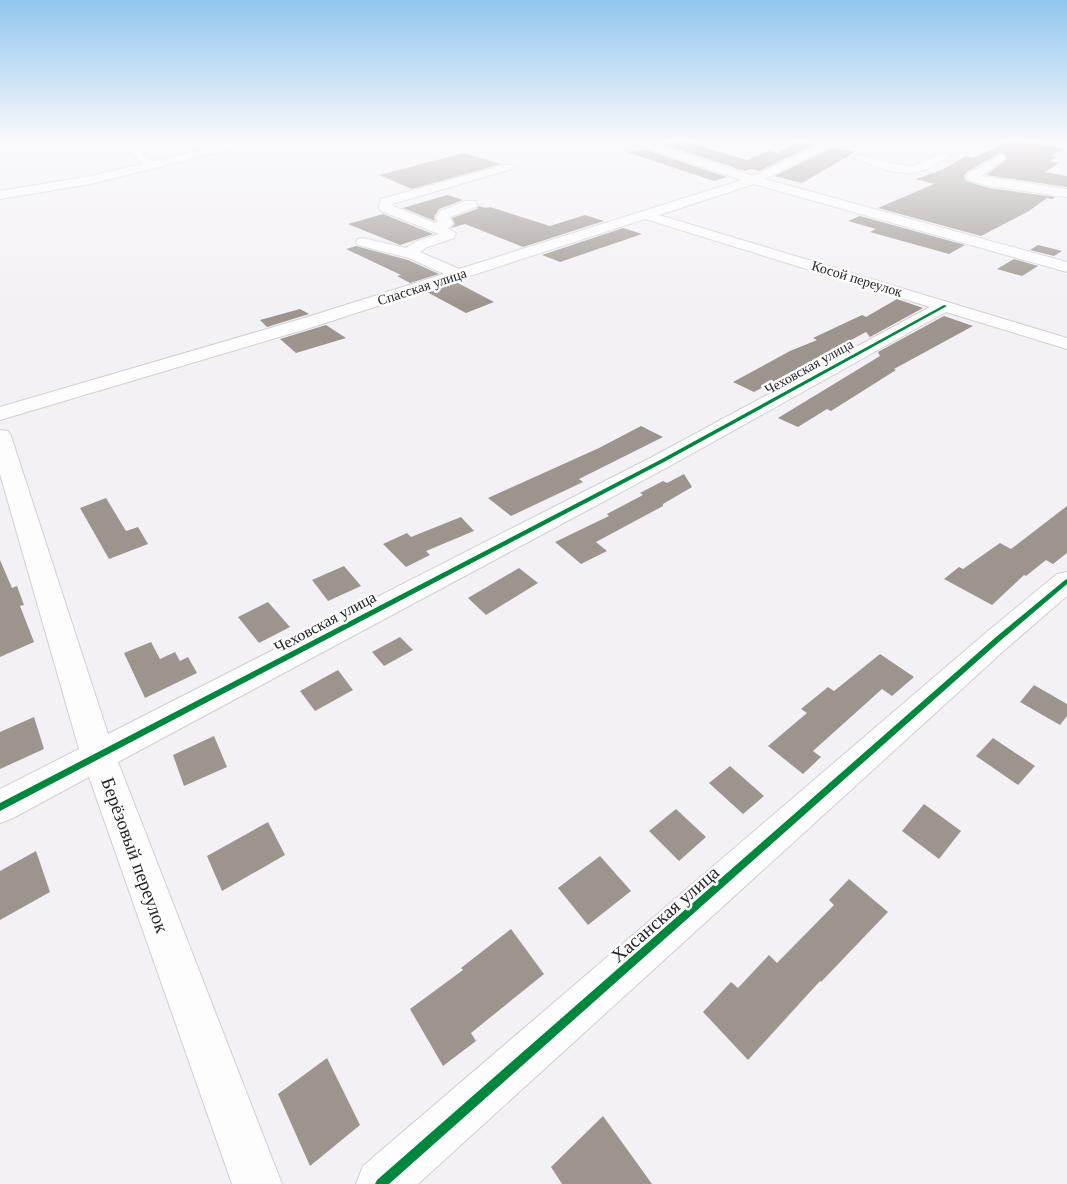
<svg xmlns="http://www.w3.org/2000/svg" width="1067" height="1184" viewBox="0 0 1067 1184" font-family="Georgia,serif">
<rect width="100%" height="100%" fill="#f4f1f6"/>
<g fill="#9d948e">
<path d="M679,140L747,160L769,151L779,153L796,142L813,145L759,171L751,169L745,171L662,144Z"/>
<path d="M1012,140L1064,149L1051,156L1057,157L1049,161L1059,163L1045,172L1067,176V187L986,175L1007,159L1005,155L1000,153L967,172L964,176L966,181L989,188L1056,197L1052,199L1047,198L1029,211L981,236L878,208L934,184L916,179L944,169L966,156L973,158Z"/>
<path d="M832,148L855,152L802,183L775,176Z"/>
<path d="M643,149L727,177L714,181L627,152Z"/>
<path d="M464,153L501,164L412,189L379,175Z"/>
<path d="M447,195L463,200L439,209L434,217L435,221L403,208Z"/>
<path d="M478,206L486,208L490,207L550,226L585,215L604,221L523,247L465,224L451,228L455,224L452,218L477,209Z"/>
<path d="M383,214L433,234L400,245L348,224Z"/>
<path d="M860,216L965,245L949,254L924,247L870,232L876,229L848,221Z"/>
<path d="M623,228L642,234L560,262L542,255Z"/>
<path d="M1038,245L1062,251L1054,256L1030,250Z"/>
<path d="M356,246L408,260L439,274L410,283L397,276L401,275L346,249Z"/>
<path d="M1014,259L1038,266L1022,276L997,269Z"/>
<path d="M456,282L494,302L466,313L427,292Z"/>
<path d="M897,299L923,308L870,337L866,332L754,392L733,382L790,351L817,340L813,338L862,315L866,317Z"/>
<path d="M300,309L309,314L267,327L260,320Z"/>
<path d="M944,316L973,326L894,369L896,370L831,411L827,409L798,427L778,418L880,356L878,352Z"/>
<path d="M326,325L346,338L296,353L280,339Z"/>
<path d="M641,426L663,437L579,479L583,482L511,516L488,498L599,448Z"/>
<path d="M684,474L692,487L663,504V506L596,542L607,551L581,564L555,542L609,516L607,514L643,495L640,493L663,481L667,483Z"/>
<path d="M106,498L126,531L138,527L148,544L109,559L80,508Z"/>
<path d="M1067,506V553L1053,564L1046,560L1026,576L1024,575L992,605L944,579L959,567L963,569L1000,543L1011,549Z"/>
<path d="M461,517L474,531L426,551L430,555L406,567L383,544L407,533L411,537Z"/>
<path d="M0,560L12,588L17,586L24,605L20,606L34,642L0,657Z"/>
<path d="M344,566L361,586L328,601L312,580Z"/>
<path d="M519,568L538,583L486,615L468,598Z"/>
<path d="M268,602L290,627L259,643L238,617Z"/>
<path d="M400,637L413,650L384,666L372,652Z"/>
<path d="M151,642L160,659L175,652L180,661L188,657L197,673L145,698L124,653Z"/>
<path d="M880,654L914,677L892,696L882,689L813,751L821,757L803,774L768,746L807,713L801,709L828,687L834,691Z"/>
<path d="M338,670L353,690L315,711L300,691Z"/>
<path d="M1034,685L1067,704V716L1060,725L1020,702Z"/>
<path d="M34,717L44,749L0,769V732Z"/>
<path d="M214,736L227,767L184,786L173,755Z"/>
<path d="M993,738L1035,766L1018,785L976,756Z"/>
<path d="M730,766L764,796L743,814L709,783Z"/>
<path d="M924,804L961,831L939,859L902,831Z"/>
<path d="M676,809L706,837L679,861L649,831Z"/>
<path d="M268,822L285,855L222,891L207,856Z"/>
<path d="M36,851L50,892L0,920V871Z"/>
<path d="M600,856L631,891L588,925L558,888Z"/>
<path d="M849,879L888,912L821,982L820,981L748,1060L703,1012L731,982L738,988L769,955L777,963L834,905L829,900Z"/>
<path d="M511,929L544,974L471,1033L476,1041L443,1066L410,1009L463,970L461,968Z"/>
<path d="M327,1058L360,1125L310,1166L278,1094Z"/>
<path d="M603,1116L652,1184H562L551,1167Z"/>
</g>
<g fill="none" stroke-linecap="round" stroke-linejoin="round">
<defs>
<g id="minor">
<path d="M120,140H131L147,158L155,161L243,140H260L259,142L91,184L0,199V191L91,176L142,164Z"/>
<path d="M628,140H643L753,176L828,140H841L840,142L765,179L1067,262V272L754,184L659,215L1067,338V349L946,312L670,466L118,762L282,1184H232L89,777L13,818L0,823V789L79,749L0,474V430L8,431L11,436L108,734L654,456L930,307L645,219L313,327L0,420V407L301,319L444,274L409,258L358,245L356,242L358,239L363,238L406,248L417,241L439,234L381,211L379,208L381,199L504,165H512L514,167L512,169L392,204L393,206L435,223L438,222L436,218L440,211L466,201H476L477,204L476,207L450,217L453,224L448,228L456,233L454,238L427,247L420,252L459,269L742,180L629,142Z"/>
<path d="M1032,140L1067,142V148L1037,143Z"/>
<path d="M945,152L949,153L951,155L949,157C939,162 928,170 917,172C897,176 874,166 856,159L854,157L860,154L891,163L909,166H914Z"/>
<path d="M1000,155L1004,156L1006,158L1004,160L981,176L1067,189V197L989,186L968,180L966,177L968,174Z"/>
<path d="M1067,572V596L1008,647L418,1184H356L363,1166L988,631L1057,574Z"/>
</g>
</defs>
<use href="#minor" stroke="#d1cfd2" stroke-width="2"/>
<use href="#minor" fill="#fdfdfe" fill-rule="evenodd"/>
<defs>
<g id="cycleway">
<path d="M944,305L947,306L664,462L0,811V803L660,460Z"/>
<path d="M1067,579V584L1000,641L389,1184H375L377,1180L996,637L1065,580Z"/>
</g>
</defs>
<use href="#cycleway" stroke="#fefefe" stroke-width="3"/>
<use href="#cycleway" fill="#00873e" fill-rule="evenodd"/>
</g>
<linearGradient id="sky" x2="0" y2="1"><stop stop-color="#92c6ee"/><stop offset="0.46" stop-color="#faf9fb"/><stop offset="1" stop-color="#faf9fb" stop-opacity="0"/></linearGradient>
<rect width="1067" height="305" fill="url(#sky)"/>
<g text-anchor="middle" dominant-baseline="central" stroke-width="5" stroke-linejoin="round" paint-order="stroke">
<g font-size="14" fill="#252326" stroke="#fefefe">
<text transform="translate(857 279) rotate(17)">Косой переулок</text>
<text transform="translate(422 287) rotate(-18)">Спасская улица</text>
<text transform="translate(809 367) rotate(-29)">Чеховская улица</text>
</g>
<g font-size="16" fill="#252326" stroke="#fefefe">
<text transform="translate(325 622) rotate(-28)">Чеховская улица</text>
</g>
<g font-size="19" fill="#252326" stroke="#fefefe">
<text transform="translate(135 855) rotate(70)">Берёзовый переулок</text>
<text transform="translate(665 914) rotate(-41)">Хасанская улица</text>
</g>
</g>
</svg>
